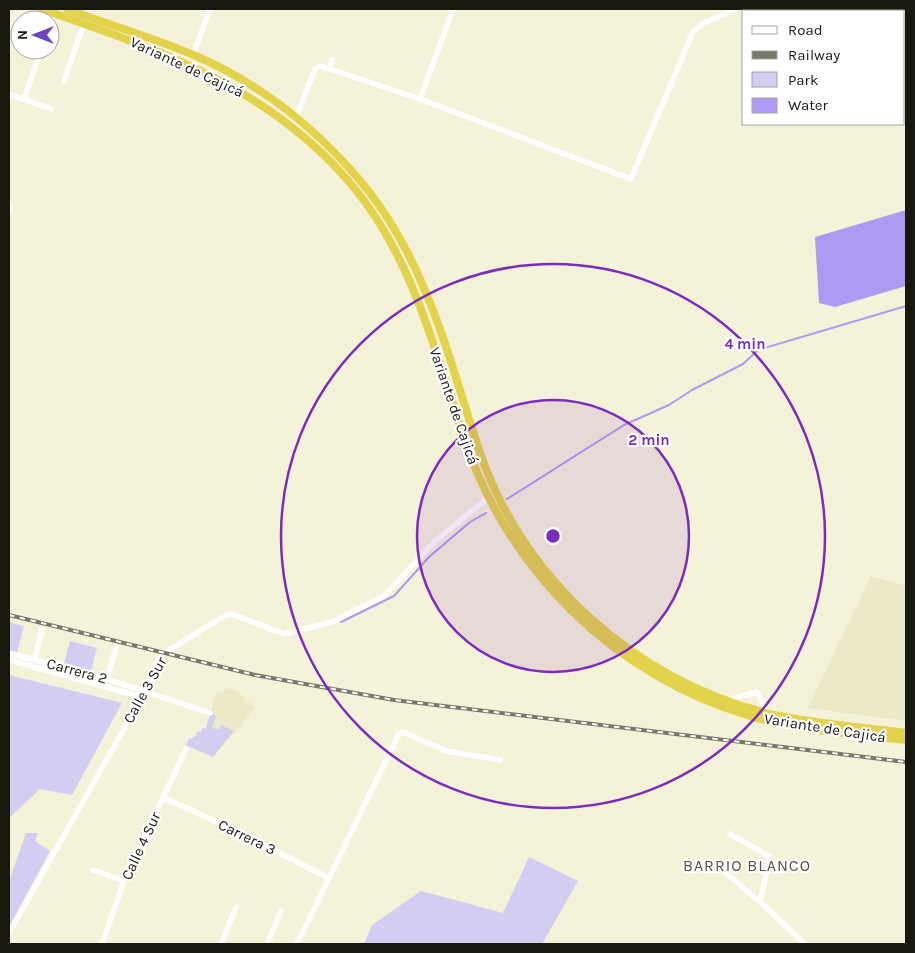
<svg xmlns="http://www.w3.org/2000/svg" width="915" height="953" viewBox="0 0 915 953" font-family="Karla,sans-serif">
<rect width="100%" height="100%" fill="#f5f2da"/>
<g fill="#ece9c8">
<path d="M871,576L906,586V721L808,708Z"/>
<path d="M225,688L236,690L255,708L213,757L186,745L189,739L196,736L197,731L201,732L202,728L206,729L217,692L223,693Z"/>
</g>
<g fill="#d3cdf1">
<path d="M9,622L24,626L17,653L9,651Z"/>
<path d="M70,641L97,648L91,671L64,664Z"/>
<path d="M9,675L122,703L72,795L40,789L10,817Z"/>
<path d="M210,713L216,716L212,728L219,730L221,725L234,731L213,757L186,745L189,739L196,736L197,731L201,732L202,728L206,729Z"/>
<path d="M26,833H38L35,841L50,851L9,927V881Z"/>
<path d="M529,857L578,881L542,944H364L372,925L421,891L503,913Z"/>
</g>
<path fill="#ae9af2" d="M906,210V286L835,307L819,303L815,237Z"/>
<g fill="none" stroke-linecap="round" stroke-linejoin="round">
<g stroke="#ae9af2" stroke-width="2">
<path d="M507,499L624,425L669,405L692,390L743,364L758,350L906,306"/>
<path d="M341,622L394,596L429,557L470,522L486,513"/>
</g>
<g stroke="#fff" stroke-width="5.5">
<path d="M50,26L54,13"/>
<path d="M193,55L210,9"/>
<path d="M330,68L332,60"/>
<path d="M64,81L84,23"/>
<path d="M9,94L51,109"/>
<path d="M24,99L41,50"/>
<path d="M420,99L453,9"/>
<path d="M296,117L315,69L321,66L420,99L631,179L693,32L702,24L735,9"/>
<path d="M9,208L10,209"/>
<path d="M9,653L107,679L210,713"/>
<path d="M35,659L42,629"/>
<path d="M9,660L142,697"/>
<path d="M107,679L116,648"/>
<path d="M757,692L768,713"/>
<path d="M728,700L757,692"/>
<path d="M164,798L239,832L329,878"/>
<path d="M730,834L770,857L760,902"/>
<path d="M713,862L760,902L805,944"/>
<path d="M93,870L124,881"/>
<path d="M9,933L142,697L159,658L164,653L226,615L232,614L284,634L332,622L384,596L435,541L489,497"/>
<path d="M102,944L124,881L186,749"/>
<path d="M221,944L236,907"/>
<path d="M267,944L281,911"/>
<path d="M297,944L399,734L402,732L408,734L446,751L500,760"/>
</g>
<g stroke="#e3d24b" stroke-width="8">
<path d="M42,9C159,50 268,86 351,184C412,256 435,350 464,438C509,572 614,675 750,716C800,731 854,734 906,740"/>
<path d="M67,9C109,25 154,38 196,56C258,83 313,126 357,177C424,254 447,352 478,447C522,580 635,680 770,714C814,724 861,727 906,733"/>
</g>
<defs>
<path id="rail" d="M9,615L255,675L394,700L906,762"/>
</defs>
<use href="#rail" stroke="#797768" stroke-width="4"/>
<use href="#rail" stroke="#fff" stroke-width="2" stroke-dasharray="5.5" stroke-linecap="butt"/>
</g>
<circle cx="553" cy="536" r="136" fill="#7b2cbf" fill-opacity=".12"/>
<g fill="none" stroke="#7b2cbf" stroke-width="2.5">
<circle cx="553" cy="536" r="136"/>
<circle cx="553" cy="536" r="272"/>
</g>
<g text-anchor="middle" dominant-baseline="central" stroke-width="4.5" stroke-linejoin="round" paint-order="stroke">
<g font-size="15" fill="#19180f" stroke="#fff">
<text transform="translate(187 67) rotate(25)">Variante de Cajicá</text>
<text transform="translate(454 406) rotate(71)">Variante de Cajicá</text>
<text transform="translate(77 671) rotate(15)">Carrera 2</text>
<text transform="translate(145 690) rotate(-61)">Calle 3 Sur</text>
<text transform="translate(825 728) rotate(9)">Variante de Cajicá</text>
<text transform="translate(247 837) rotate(26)">Carrera 3</text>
<text transform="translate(141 846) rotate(-65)">Calle 4 Sur</text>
</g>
<g font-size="16" letter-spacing="1" fill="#55523e" stroke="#fff">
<text x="747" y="865">BARRIO BLANCO</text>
</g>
</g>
<circle cx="553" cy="536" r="8" fill="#7b2cbf" stroke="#fff" stroke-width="2.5"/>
<g font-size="15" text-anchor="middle" font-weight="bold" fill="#7b2cbf" stroke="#fff" stroke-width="4.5" stroke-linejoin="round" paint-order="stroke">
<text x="745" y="349">4 min</text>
<text x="649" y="445">2 min</text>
</g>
<rect width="915" height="953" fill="none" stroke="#19180f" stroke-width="20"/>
<rect x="742" y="10" width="162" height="115" fill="#ffffff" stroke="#a3a39f"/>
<rect x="752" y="26" width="25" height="8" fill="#ffffff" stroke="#a3a39f"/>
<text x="788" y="35" font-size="15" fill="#19180f">Road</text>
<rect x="752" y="51" width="25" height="8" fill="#797768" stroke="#a3a39f"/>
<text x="788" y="60" font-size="15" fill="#19180f">Railway</text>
<rect x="752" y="72" width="25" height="15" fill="#d3cdf1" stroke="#a3a39f"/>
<text x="788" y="85" font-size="15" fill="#19180f">Park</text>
<rect x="752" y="98" width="25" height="15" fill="#ae9af2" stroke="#a3a39f"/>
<text x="788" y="110" font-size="15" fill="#19180f">Water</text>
<g transform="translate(35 35) rotate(270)"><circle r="24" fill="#ffffff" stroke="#a3a39f"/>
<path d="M0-4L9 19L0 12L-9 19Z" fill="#6c46bf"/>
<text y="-8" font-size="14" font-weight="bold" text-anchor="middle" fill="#19180f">N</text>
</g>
</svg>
